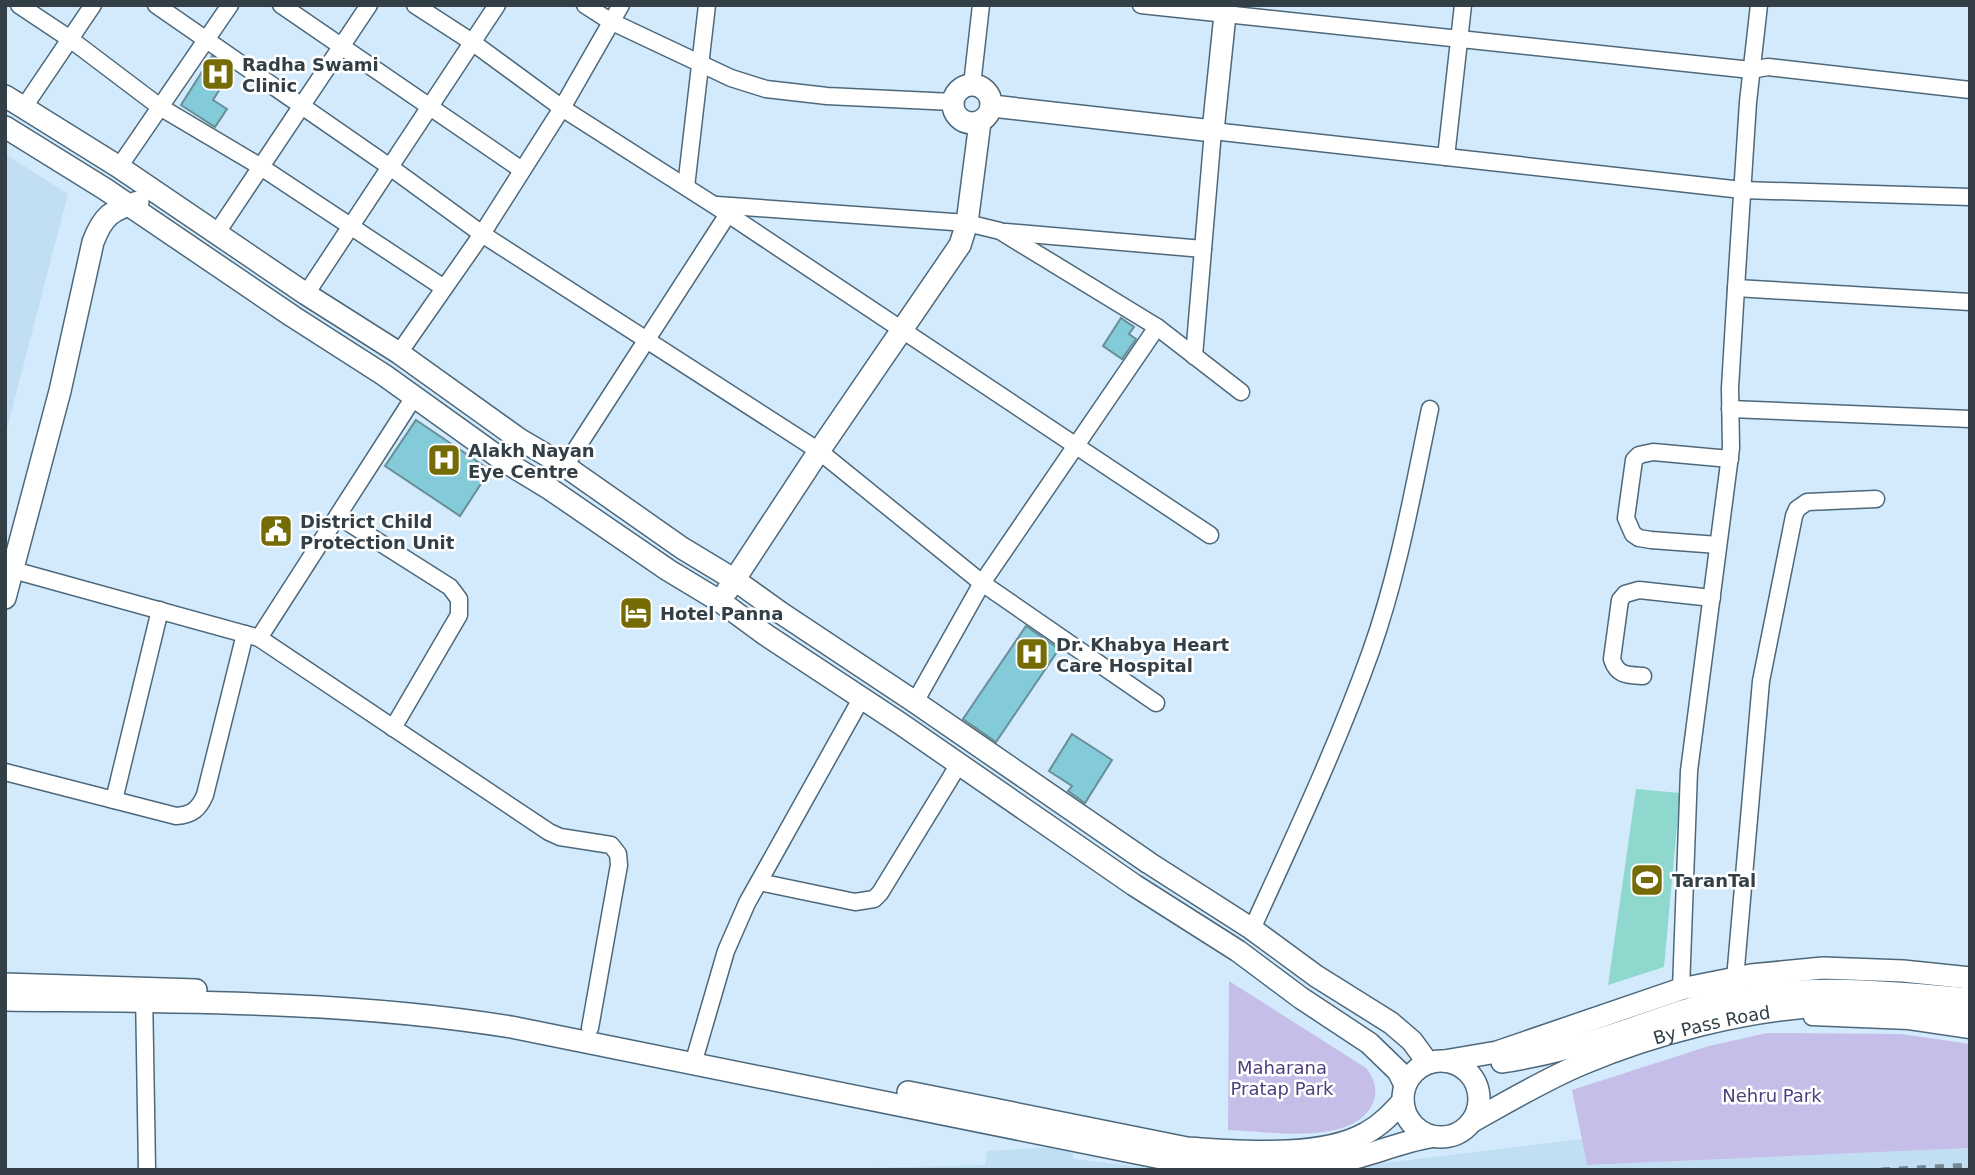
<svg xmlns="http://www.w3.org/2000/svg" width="1975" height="1175" viewBox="0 0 1975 1175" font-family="'DejaVu Sans',sans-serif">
<rect width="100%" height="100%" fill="#d2eafc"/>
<g fill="#c1def3">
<path d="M5,154L68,194L5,436Z"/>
<path d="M1582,1139L1587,1165L1970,1148V1170H1327Z"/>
<path d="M1072,1146L1073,1159L1166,1170H801L985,1165L987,1151Z"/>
</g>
<g fill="#c5bee8">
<path d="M1229,981L1366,1068C1375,1079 1379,1093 1371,1107C1348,1146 1267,1131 1228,1130Z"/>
<path d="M1767,1033L1901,1034L1970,1044V1148L1587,1165L1572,1090L1709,1046Z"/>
</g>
<path fill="#8fd8cd" d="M1636,789L1680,793L1664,967L1608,985Z"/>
<g fill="#83cbd9" stroke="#688e96" stroke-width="2">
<path d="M212,56L232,70L213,100L227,109L215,127L181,105Z"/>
<path d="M1121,318L1134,327L1129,334L1136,339L1122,359L1103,346Z"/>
<path d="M416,420L490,470L460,516L385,466Z"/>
<path d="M1026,626L1059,649L996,742L963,719Z"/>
<path d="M1072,734L1112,760L1085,803L1068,791L1072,786L1049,771Z"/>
</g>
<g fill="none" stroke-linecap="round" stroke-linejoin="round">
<defs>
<g id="street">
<path d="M19,5L70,39L160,107L261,167L444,288"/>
<path d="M156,5L390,167L482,234L819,451L982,583L1156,703"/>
<path d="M281,5L522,170"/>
<path d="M415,5L472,42L562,108L728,214L1210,535"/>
<path d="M585,5L610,21L731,78L766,89L827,96L953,102"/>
<path d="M1141,5L1751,70L1768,67L1970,90"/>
<path d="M972,85L981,5"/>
<path d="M24,107L93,5"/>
<path d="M1446,157L1463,5"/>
<path d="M119,167L230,5"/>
<path d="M686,187L707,5"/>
<path d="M717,205L967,223L1000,231L1157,327L1241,392"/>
<path d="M1006,232L1203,249"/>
<path d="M216,234L369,5"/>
<path d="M1736,288L1970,302"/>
<path d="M306,294L497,5"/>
<path d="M399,353L482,234L562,108L621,5"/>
<path d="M1194,356L1213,131L1742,190L1970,197"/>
<path d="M1730,409L1970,419"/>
<path d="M565,466L728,214"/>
<path d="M338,516L450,587L459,599V615L393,728"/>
<path d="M1718,545L1651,540L1639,538L1633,534L1626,518L1634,460L1639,455L1653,452L1730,459"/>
<path d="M13,570L259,638L549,832L560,837L611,845L618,854L619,865L590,1028"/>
<path d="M259,638L414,397"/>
<path d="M1643,676C1628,675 1617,676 1612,659L1620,600L1625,594L1639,590L1712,598"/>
<path d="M915,702L982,583L1157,327"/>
<path d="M5,772L176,816C192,815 199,809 205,795L245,634"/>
<path d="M114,800L160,610"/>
<path d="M759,882L855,902L874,899L880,893L959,764"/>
<path d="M1252,929C1294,837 1337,746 1371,651C1399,572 1413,490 1430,409"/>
<path d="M1735,979L1761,681L1794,516L1797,509L1807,502L1876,499"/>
<path d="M1681,989L1689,771L1731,448L1730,388L1736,288L1748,102L1759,5"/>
<path d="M144,990L147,1170"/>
<path d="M1812,1017L1909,1021L1970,1030"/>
<path d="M693,1064L726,951L747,903L861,699"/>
</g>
<g id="secondary">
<circle cx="972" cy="104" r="19"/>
<path d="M5,96L119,167L306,294L399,353L519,439L565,466L682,548L735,580L781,613L915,702L1149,863L1252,929L1316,976L1391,1023L1412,1041L1428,1063"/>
<path d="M992,106L1213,131L1226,5"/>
<path d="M5,127L105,189L292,316L384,375L504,461L550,489L668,570L721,602L766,635L901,724L1134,885L1238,951L1301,998L1369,1043L1398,1071L1405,1085"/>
<path d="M727,591L819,451L960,245L967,223L980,122"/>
<path d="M5,598L60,391L93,242C103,216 111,210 138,202"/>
<path d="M5,984L196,990"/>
<path d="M5,1000C174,1002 345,1000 511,1027L1186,1163C1238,1169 1290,1171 1342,1161C1372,1155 1400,1142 1430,1137"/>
<path d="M1444,1061L1497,1052L1681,989L1751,975L1823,968L1903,971L1970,978"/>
<circle cx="1441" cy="1099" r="38"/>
<path d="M1502,1062C1539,1056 1576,1047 1612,1035C1653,1022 1692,1005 1735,998C1813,984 1891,992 1970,999"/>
<path d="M908,1092L1187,1148C1238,1151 1321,1159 1366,1133C1381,1125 1392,1113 1403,1101"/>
<path id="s1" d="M1473,1121C1509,1101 1544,1080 1582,1064C1653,1034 1748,1009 1826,1006C1873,1004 1923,1011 1970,1016"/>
</g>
</defs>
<use href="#street" stroke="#4d687b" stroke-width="19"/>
<use href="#secondary" stroke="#4d687b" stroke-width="24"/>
<use href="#street" stroke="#fff" stroke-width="16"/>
<use href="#secondary" stroke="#fff" stroke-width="21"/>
<path stroke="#778895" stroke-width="5" stroke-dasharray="9 9" stroke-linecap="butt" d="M1881,1170L1970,1165"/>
</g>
<defs>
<symbol id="hospital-square" viewBox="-11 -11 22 22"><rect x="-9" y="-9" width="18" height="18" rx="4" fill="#756c06" stroke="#fff"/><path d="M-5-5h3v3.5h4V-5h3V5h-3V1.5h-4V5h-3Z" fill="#fff"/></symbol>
<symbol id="civic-square" viewBox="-11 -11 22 22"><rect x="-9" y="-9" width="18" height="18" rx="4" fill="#756c06" stroke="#fff"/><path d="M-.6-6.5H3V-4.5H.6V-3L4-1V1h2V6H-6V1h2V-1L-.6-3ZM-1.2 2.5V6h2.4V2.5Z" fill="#fff"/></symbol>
<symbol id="hotel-square" viewBox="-11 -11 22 22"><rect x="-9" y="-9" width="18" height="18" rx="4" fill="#756c06" stroke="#fff"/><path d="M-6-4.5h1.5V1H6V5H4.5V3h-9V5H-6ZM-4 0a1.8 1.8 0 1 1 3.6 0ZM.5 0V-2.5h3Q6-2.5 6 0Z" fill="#fff"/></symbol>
<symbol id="stadium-square" viewBox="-11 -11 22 22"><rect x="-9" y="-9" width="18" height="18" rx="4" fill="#756c06" stroke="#fff"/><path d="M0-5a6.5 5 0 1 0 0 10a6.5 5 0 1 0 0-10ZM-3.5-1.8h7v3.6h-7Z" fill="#fff"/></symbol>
</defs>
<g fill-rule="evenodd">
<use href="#hospital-square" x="199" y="55" width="38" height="38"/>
<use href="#hospital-square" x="425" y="441" width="38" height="38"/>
<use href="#civic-square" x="257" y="512" width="38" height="38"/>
<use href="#hotel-square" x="617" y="594" width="38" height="38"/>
<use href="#hospital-square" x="1013" y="635" width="38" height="38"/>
<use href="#stadium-square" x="1628" y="861" width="38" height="38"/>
</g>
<g text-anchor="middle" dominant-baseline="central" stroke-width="5" stroke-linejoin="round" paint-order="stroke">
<g font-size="18" font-weight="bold" fill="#323f47" stroke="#fff" text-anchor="start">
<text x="242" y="64">Radha Swami<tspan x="242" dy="21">Clinic</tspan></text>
<text x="468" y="450">Alakh Nayan<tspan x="468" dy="21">Eye Centre</tspan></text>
<text x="300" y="521">District Child<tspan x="300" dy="21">Protection Unit</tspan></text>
<text x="660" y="613">Hotel Panna</text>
<text x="1056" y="644">Dr. Khabya Heart<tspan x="1056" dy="21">Care Hospital</tspan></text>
<text x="1672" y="880">TaranTal</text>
</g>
<g font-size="18" fill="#323f47" stroke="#fff">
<text stroke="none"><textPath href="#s1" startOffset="259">By Pass Road</textPath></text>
</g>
<g font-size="18" fill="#4e3e7e" stroke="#fff">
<text x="1282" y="1067">Maharana<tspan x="1282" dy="21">Pratap Park</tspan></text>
<text x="1772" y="1095">Nehru Park</text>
</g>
</g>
<rect width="1975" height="1175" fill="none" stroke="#323f47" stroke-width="14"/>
</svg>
